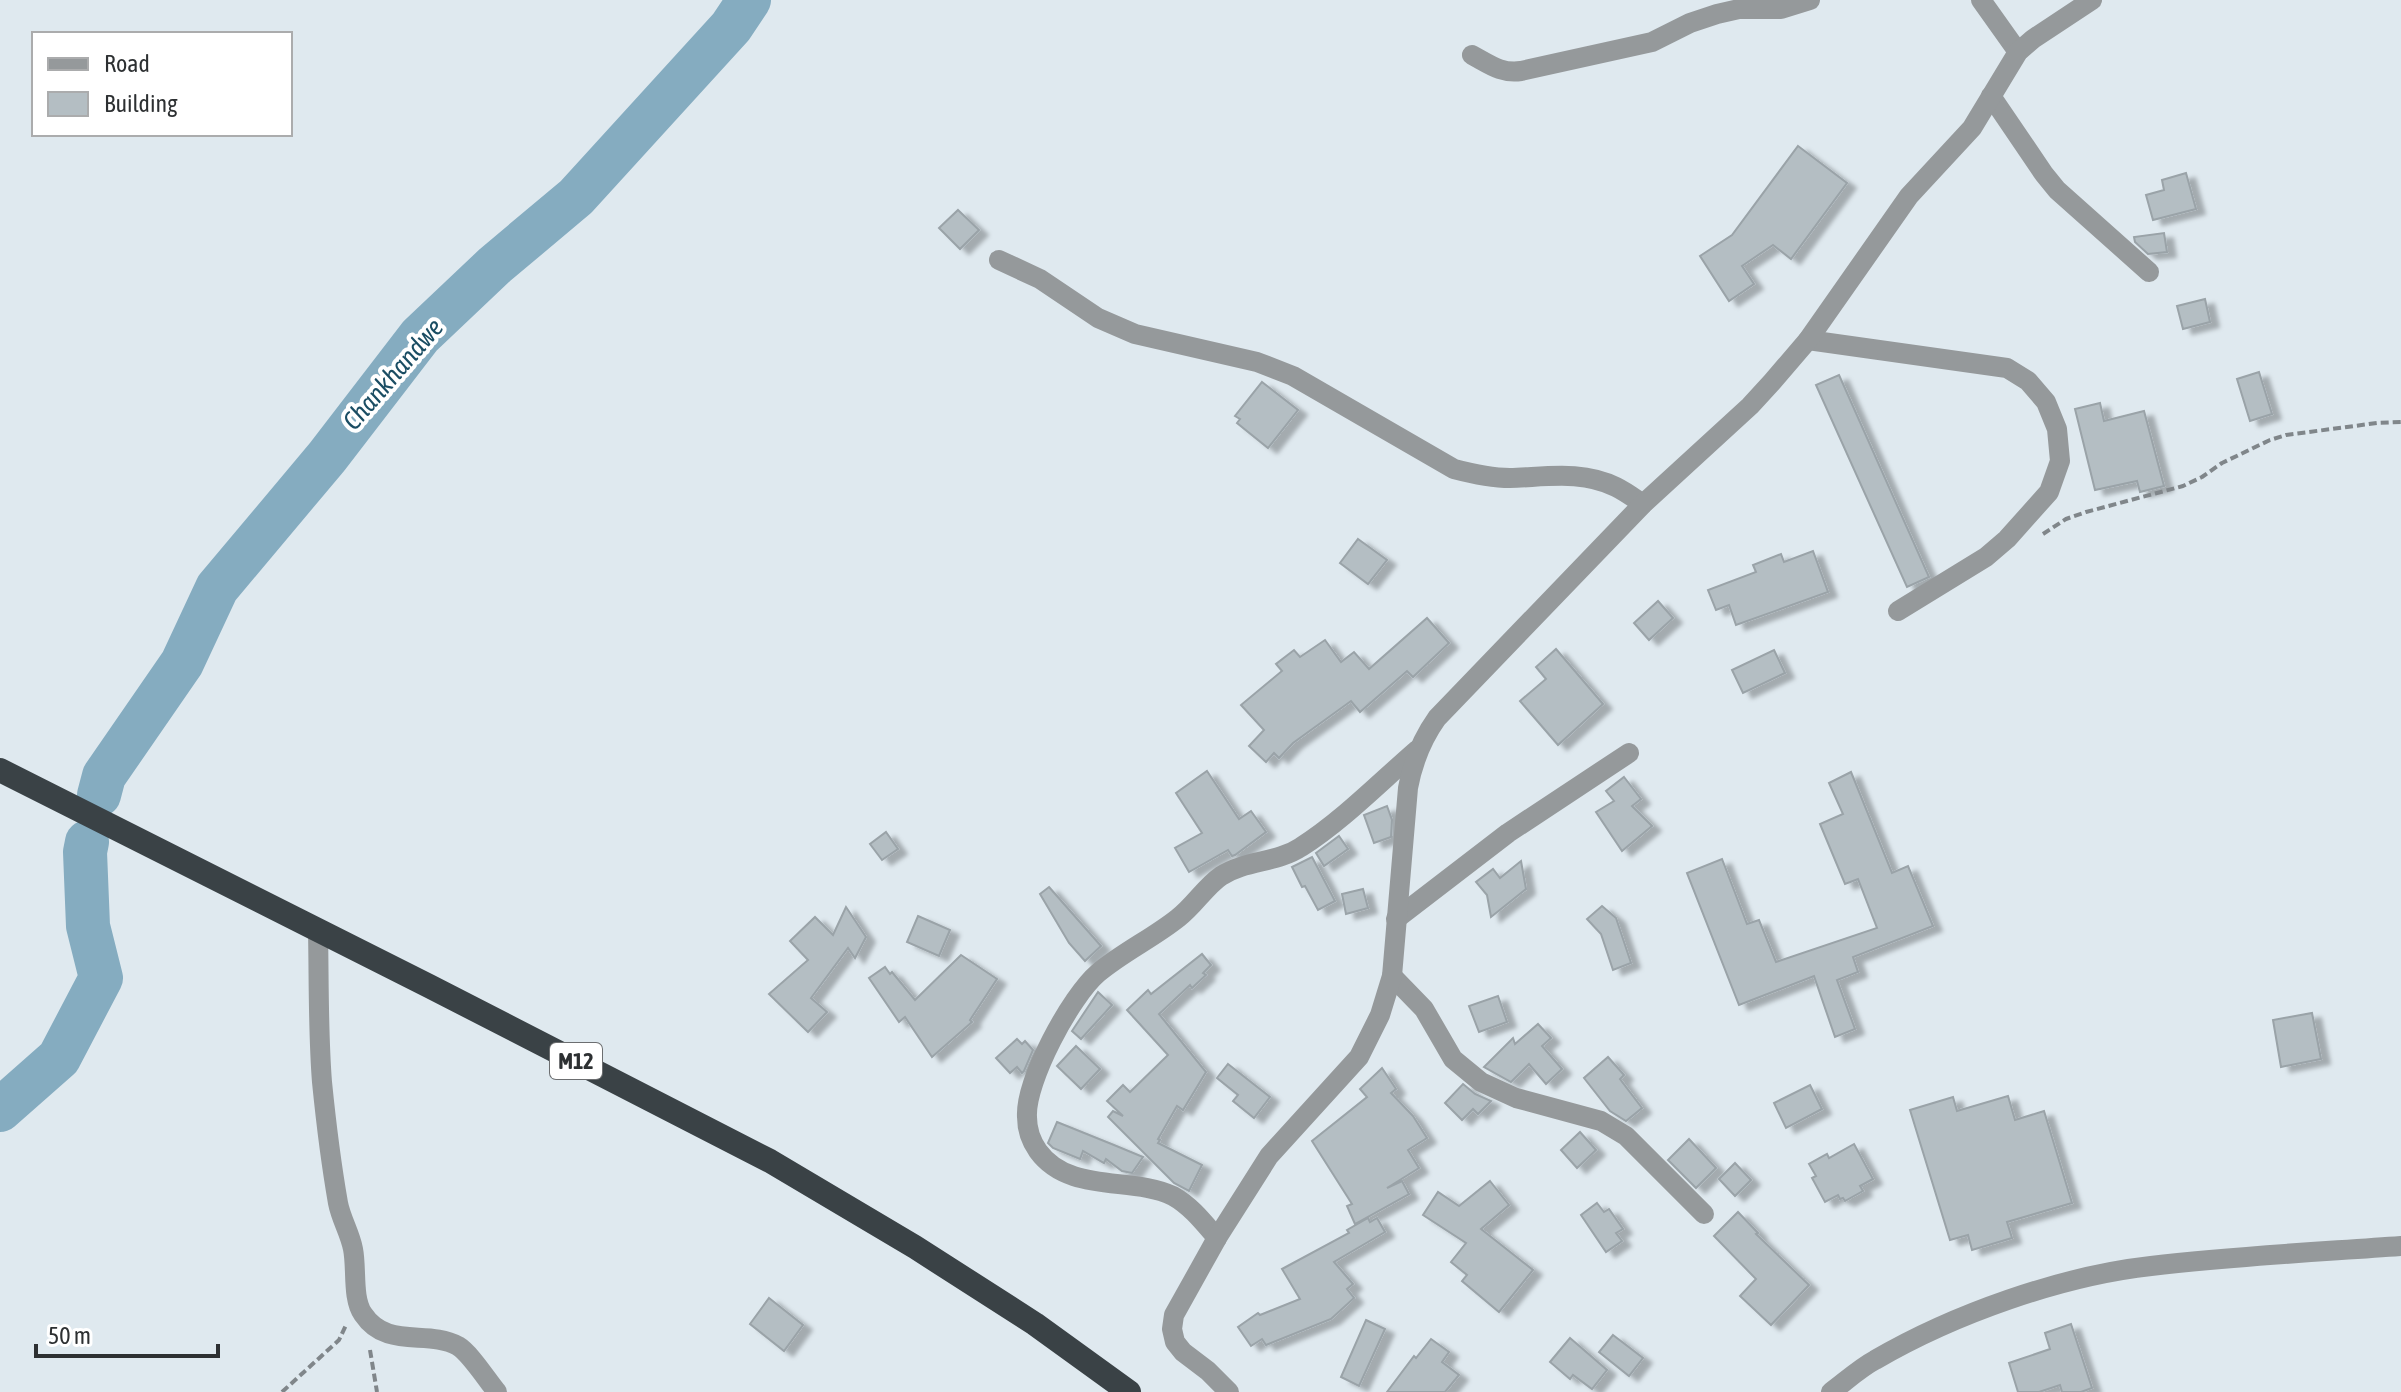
<svg xmlns="http://www.w3.org/2000/svg" width="2401" height="1392" viewBox="0 0 2401 1392" font-family="'Asap Condensed',sans-serif">
<defs>
<filter id="shadow"><feDropShadow dx="9" dy="5" stdDeviation="2" flood-color="#0004"/></filter>
</defs>
<rect width="100%" height="100%" fill="#dfe9ef"/>
<g fill="none" stroke-linecap="round" stroke-linejoin="round">
<g stroke="#85acc0" stroke-width="44">
<path d="M99,795L104,776L182,663L217,588L327,457L420,336L495,265L576,197L731,27L749,0"/>
<path d="M0,1110L59,1058L101,978L88,926L85,852L87,842"/>
</g>
</g>
<g fill="#b4bec3" stroke="#9aa3a8" stroke-width="2" filter="url(#shadow)">
<path d="M1798,146L1847,183L1791,259L1773,245L1742,266L1754,284L1729,301L1700,256L1732,235Z"/>
<path d="M2186,173L2196,209L2153,220L2146,195L2164,190L2162,180Z"/>
<path d="M958,210L979,230L960,249L939,228Z"/>
<path d="M2164,233L2167,252L2148,254L2135,242L2134,237Z"/>
<path d="M2205,299L2210,322L2183,329L2177,306Z"/>
<path d="M2259,372L2272,414L2250,421L2237,379Z"/>
<path d="M1839,375L1929,577L1907,587L1816,385Z"/>
<path d="M1262,382L1298,410L1268,448L1237,423L1240,419L1235,416Z"/>
<path d="M2100,403L2104,421L2144,411L2164,486L2140,492L2137,481L2095,490L2075,409Z"/>
<path d="M1358,539L1387,560L1368,584L1340,563Z"/>
<path d="M1813,551L1828,592L1736,625L1729,605L1716,610L1708,590L1756,572L1753,565L1781,554L1784,562Z"/>
<path d="M1658,601L1673,618L1649,640L1634,623Z"/>
<path d="M1427,618L1449,643L1413,677L1407,671L1360,712L1351,701L1293,743L1279,758L1274,753L1266,762L1249,746L1264,730L1241,705L1282,671L1276,664L1294,650L1300,657L1325,640L1341,662L1354,652L1369,669Z"/>
<path d="M1556,649L1603,704L1558,745L1520,701L1546,679L1536,667Z"/>
<path d="M1774,650L1785,673L1743,693L1732,670Z"/>
<path d="M1207,771L1239,819L1251,811L1266,832L1235,855L1232,856L1228,850L1189,872L1175,848L1202,833L1176,793Z"/>
<path d="M1851,772L1892,873L1908,866L1933,926L1853,957L1858,972L1837,980L1855,1029L1835,1037L1814,976L1739,1005L1687,873L1722,859L1747,924L1759,920L1776,962L1877,928L1858,879L1845,884L1820,824L1843,814L1829,783Z"/>
<path d="M1624,777L1641,799L1632,806L1652,826L1622,851L1596,812L1614,801L1606,791Z"/>
<path d="M1387,806L1392,820L1391,837L1374,843L1364,815Z"/>
<path d="M886,832L898,849L882,860L870,844Z"/>
<path d="M1339,836L1348,849L1324,866L1316,853Z"/>
<path d="M1312,857L1335,901L1318,910L1305,886L1302,887L1292,867Z"/>
<path d="M1521,861L1526,889L1491,917L1487,895L1476,882L1493,869L1500,878Z"/>
<path d="M1049,887L1101,946L1085,961L1069,943L1040,894Z"/>
<path d="M1363,889L1368,908L1346,914L1342,894Z"/>
<path d="M1602,906L1616,918L1631,963L1613,970L1601,934L1587,919Z"/>
<path d="M846,907L866,937L855,958L848,948L811,998L827,1012L808,1032L769,994L808,960L790,941L815,917L833,935Z"/>
<path d="M918,916L950,930L939,956L907,942Z"/>
<path d="M1202,954L1211,965L1203,973L1206,975L1192,988L1190,985L1159,1014L1206,1072L1183,1110L1177,1106L1158,1139L1160,1140L1158,1143L1202,1165L1189,1191L1174,1183L1108,1117L1113,1111L1123,1116L1107,1101L1123,1085L1130,1092L1168,1055L1127,1010L1148,990L1151,994Z"/>
<path d="M961,955L997,979L970,1020L972,1022L932,1057L905,1017L899,1022L869,978L885,967L890,974L892,972L915,1000Z"/>
<path d="M1098,992L1112,1005L1081,1039L1072,1031Z"/>
<path d="M1498,996L1507,1022L1479,1032L1469,1006Z"/>
<path d="M2312,1013L2321,1059L2281,1067L2273,1020Z"/>
<path d="M1538,1024L1551,1038L1542,1046L1562,1069L1546,1084L1529,1064L1511,1082L1484,1067L1513,1038L1515,1044Z"/>
<path d="M1017,1039L1022,1044L1025,1041L1033,1050L1024,1071L1022,1073L1017,1067L1010,1073L996,1058Z"/>
<path d="M1076,1046L1100,1069L1081,1089L1057,1066Z"/>
<path d="M1608,1057L1624,1075L1620,1079L1642,1108L1626,1121L1610,1111L1584,1078Z"/>
<path d="M1228,1064L1270,1097L1254,1118L1233,1101L1238,1095L1217,1078Z"/>
<path d="M1382,1068L1396,1089L1391,1093L1413,1116L1427,1138L1408,1150L1419,1168L1387,1188L1402,1181L1409,1194L1355,1224L1347,1206L1352,1204L1312,1141L1367,1097L1360,1089Z"/>
<path d="M1463,1084L1475,1094L1491,1101L1478,1114L1473,1109L1462,1120L1445,1103Z"/>
<path d="M1810,1085L1822,1109L1786,1128L1774,1103Z"/>
<path d="M2008,1096L2015,1120L2044,1111L2072,1203L2007,1222L2012,1238L1972,1250L1968,1235L1950,1240L1910,1110L1953,1097L1957,1111Z"/>
<path d="M1057,1122L1114,1145L1143,1157L1132,1173L1122,1171L1106,1159L1104,1163L1083,1151L1080,1159L1053,1148L1048,1143Z"/>
<path d="M1580,1132L1596,1150L1577,1168L1561,1150Z"/>
<path d="M1689,1139L1716,1168L1696,1188L1668,1160Z"/>
<path d="M1854,1144L1873,1179L1860,1186L1863,1191L1845,1201L1843,1198L1840,1199L1838,1195L1825,1202L1812,1178L1816,1176L1809,1164L1827,1154L1829,1158Z"/>
<path d="M1735,1163L1751,1180L1735,1196L1719,1179Z"/>
<path d="M1490,1181L1509,1205L1481,1229L1533,1270L1499,1312L1462,1281L1467,1275L1451,1262L1466,1243L1423,1215L1438,1192L1459,1206Z"/>
<path d="M1597,1203L1604,1212L1609,1209L1623,1229L1616,1233L1622,1241L1606,1252L1581,1215Z"/>
<path d="M1738,1212L1758,1233L1756,1234L1809,1285L1771,1325L1740,1296L1756,1279L1714,1236Z"/>
<path d="M1368,1218L1370,1222L1377,1218L1385,1232L1334,1262L1353,1284L1347,1289L1354,1298L1331,1319L1266,1345L1262,1339L1251,1346L1238,1327L1258,1313L1260,1315L1300,1299L1282,1269L1349,1233L1347,1230Z"/>
<path d="M769,1298L803,1325L784,1351L750,1324Z"/>
<path d="M1366,1320L1385,1329L1359,1386L1341,1377Z"/>
<path d="M2071,1324L2092,1388L2081,1392H2062L2060,1385L2039,1392H2018L2009,1363L2050,1349L2045,1333Z"/>
<path d="M1613,1335L1643,1358L1629,1376L1599,1352Z"/>
<path d="M1570,1338L1607,1370L1592,1389L1573,1375L1570,1379L1550,1362Z"/>
<path d="M1431,1339L1449,1352L1442,1362L1459,1375L1445,1392H1387L1414,1356L1416,1358Z"/>
</g>
<g fill="none" stroke-linecap="round" stroke-linejoin="round">
<g stroke="#80868a" stroke-width="4" stroke-dasharray="8 4" stroke-linecap="butt">
<path d="M2043,534L2066,519L2086,512L2183,486L2202,477L2222,463L2270,440L2286,435L2377,423L2401,422"/>
<path d="M370,1350L377,1392"/>
<path d="M282,1392L339,1340L346,1325"/>
</g>
<g stroke="#95999b" stroke-width="20">
<path d="M1981,0L2018,52"/>
<path d="M1472,55C1489,64 1501,74 1521,71L1652,42L1690,23L1717,14L1739,9H1781L1810,0"/>
<path d="M1991,96L2044,174L2057,190L2149,272"/>
<path d="M999,260L1040,279L1098,318L1135,334L1257,362L1293,376L1454,469C1473,474 1490,478 1510,478C1546,477 1582,470 1616,487C1626,492 1634,498 1643,504"/>
<path d="M1808,340L2007,368L2028,381L2046,402L2057,429L2060,461L2049,492L2007,539L1986,557L1898,611"/>
<path d="M1396,919L1508,833L1629,753"/>
<path d="M318,930C319,980 318,1032 322,1082C326,1122 331,1163 338,1203C341,1219 350,1233 353,1249C357,1269 352,1298 363,1314C387,1350 427,1329 458,1346C470,1353 487,1380 497,1392"/>
<path d="M1392,976L1424,1009L1453,1059L1481,1082L1516,1098L1601,1121L1626,1136L1704,1214"/>
<path d="M1217,1238C1204,1223 1191,1206 1173,1196C1132,1176 1069,1194 1038,1151C1031,1141 1027,1129 1027,1117C1025,1081 1071,996 1098,973C1123,952 1153,938 1178,918C1194,906 1205,887 1221,876C1246,860 1277,863 1301,847C1342,821 1380,782 1417,750"/>
<path d="M1229,1392L1208,1371L1183,1352L1175,1342L1172,1329L1174,1315L1217,1238L1269,1156L1359,1057L1380,1015L1392,976L1408,788C1413,761 1422,739 1437,718L1643,504L1750,406L1772,382L1808,340L1909,196L1972,128L2018,52L2033,39L2092,0"/>
<path d="M1831,1392C1846,1381 1860,1368 1875,1360C1954,1314 2061,1276 2151,1266C2234,1256 2318,1252 2401,1246"/>
</g>
<path stroke="#3a4246" stroke-width="24" d="M0,770L429,986L770,1161L915,1247L1035,1324L1129,1392"/>
</g>
<g text-anchor="middle" dominant-baseline="central" stroke-width="8" stroke-linejoin="round" paint-order="stroke">
<rect fill="#fff" stroke="#6c6e70" stroke-width="2" x="550" y="1043" width="52" height="36" rx="6"/>
<g font-size="22" font-weight="bold" fill="#2d3032">
<text x="576" y="1061">M12</text>
</g>
<g font-size="26" font-style="italic" fill="#1a4d63" stroke="#fff">
<text transform="translate(393 374) rotate(-49)">Chankhandwe</text>
</g>
</g>
<rect x="32" y="32" width="260" height="104" fill="#ffffff" stroke="#abacad" stroke-width="2"/>
<rect x="48" y="58" width="40" height="12" fill="#95999b" stroke="#abacad" stroke-width="2"/>
<text x="104" y="72" font-size="24" fill="#2d3032">Road</text>
<rect x="48" y="92" width="40" height="24" fill="#b4bec3" stroke="#abacad" stroke-width="2"/>
<text x="104" y="112" font-size="24" fill="#2d3032">Building</text>
<path d="M36 1344v12h182v-12" fill="none" stroke="#2d3032" stroke-width="4"/>
<text x="48" y="1344" font-size="24" fill="#2d3032" stroke="#ffffff" stroke-width="6" paint-order="stroke">50 m</text>
</svg>
